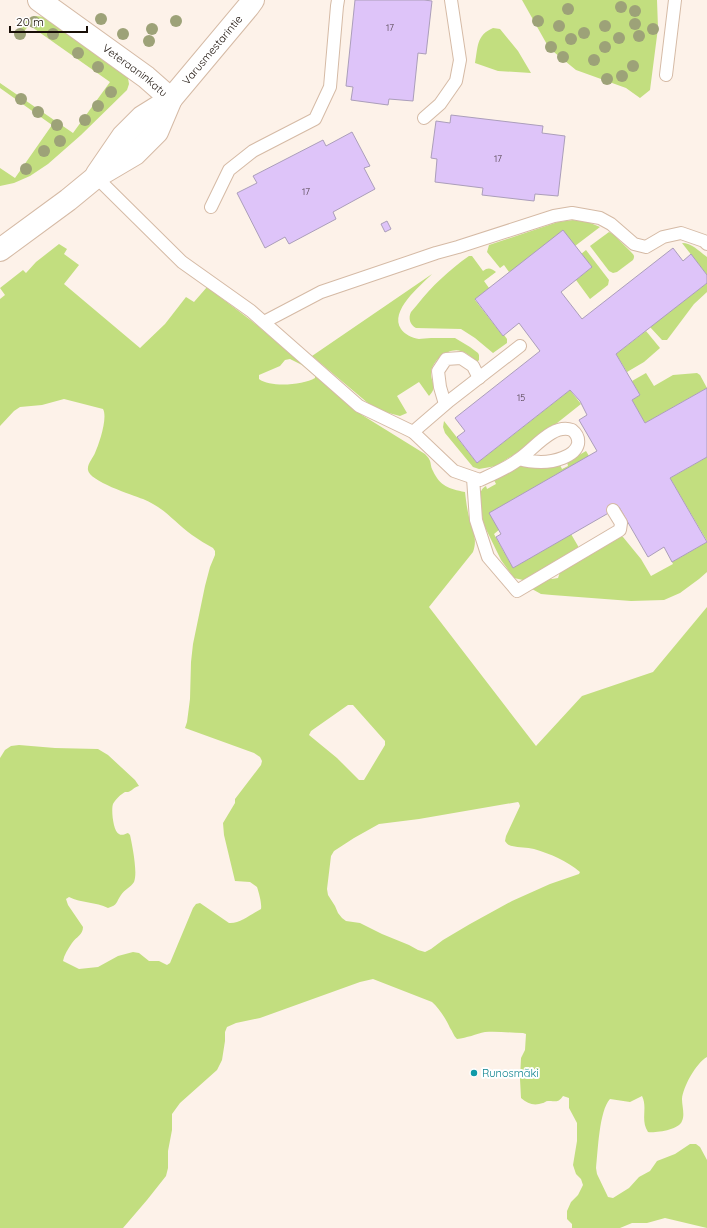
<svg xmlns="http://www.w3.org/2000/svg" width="707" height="1228" viewBox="0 0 707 1228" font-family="Quicksand,sans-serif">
<rect width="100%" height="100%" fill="#fdf2e9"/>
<g fill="#c2de7f" fill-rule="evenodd">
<path d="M522,0H657L658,28L650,90L640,98L626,88L576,70L549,48Z"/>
<path d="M36,16L44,17L128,78L129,84L127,90L81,135L48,164L30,176L14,183L0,186V168L15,178L52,125L0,88V83L73,133L110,82L29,25L19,38H18C17,28 27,18 36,16Z"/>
<path d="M493,28L500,29L518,51L531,73L498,71L475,63C478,48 476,35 493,28Z"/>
<path d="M573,220L588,222L600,227L575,246L509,272L504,265L500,268L487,252L489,245L558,222Z"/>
<path d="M609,232L613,234L631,252C634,255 635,256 633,260L617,272L613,273L609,271L590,246Z"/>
<path d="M682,243C692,243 700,252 707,257V275Z"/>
<path d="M59,244L67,249L64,254L79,265L64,284L140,348L165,324L186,297L194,302L207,287L253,322L362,415L425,454C433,462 429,463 433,471C440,486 449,489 465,492C466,500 467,509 469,517C472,530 478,538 473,552L429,607L536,746L582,696L653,672L707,607V1057C696,1063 683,1087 682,1099C682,1106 685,1115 682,1121C679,1130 656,1133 648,1132C640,1120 648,1108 642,1096L630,1102L610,1099C599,1111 598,1151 596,1168L597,1174L608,1197L613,1198L629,1188L639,1177L650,1171L657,1161L675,1154L690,1144H696L700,1147L707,1160V1228L665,1218L647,1223H632L620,1228H572V1224L567,1219V1211L571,1202L578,1195L583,1185L581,1179L576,1174L573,1165L577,1141V1123L569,1108V1098L563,1096C558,1103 557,1101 549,1101C545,1101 546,1102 543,1103C534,1106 528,1104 521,1098L520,1079L521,1058L525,1050L526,1034L523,1033C511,1033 498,1031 485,1032C476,1034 467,1038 457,1039C453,1035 453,1032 450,1028C446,1019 439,1008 432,1002L373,979L360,982L260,1018L236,1023L227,1027L225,1032V1041L222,1060L217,1070L180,1103L172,1114V1130L168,1151V1168L166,1176L147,1200L123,1228H0V758L5,750L11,746L19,745L55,748L98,749L108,755L135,780L139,786C134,787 132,791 128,792C127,792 126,792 125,792C121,794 115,800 113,804C111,809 113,831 119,834C122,836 125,834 128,833L130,835C132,844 138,873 134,882C131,887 124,890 121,895C116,902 118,905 108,908C96,902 81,903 69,897L66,899L68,905L83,927C83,935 76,937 72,943C68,949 64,955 63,961L79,969L98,967L118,956L133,952L139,953L149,961H159L167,965L170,963L193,908L196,904L200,903L229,923C240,924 251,914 261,909C262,904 259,893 257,887L250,882L235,881L224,835L223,823L235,803V799L261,765L262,761L260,757L254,753L185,728L187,722L190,699L191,662L193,644L205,586L210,567L215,555V551L213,548C206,544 199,540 192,535C174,522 165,508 143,499C132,495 89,481 88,470C87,464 93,458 95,453C99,444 108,418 103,409L64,399L42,405L20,407L14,411L0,426V299L5,295L0,288L23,270L26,273L36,262ZM290,359L302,365L315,376V378C303,385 271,388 259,379V375L280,366L285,360ZM348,705H353L385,741V745L364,780H359L337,758L309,735L311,731ZM518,802L519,803L520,806L506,836L505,841C507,844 508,845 512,846C519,848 527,847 534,849C551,854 567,861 580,872L579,874L550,884L512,901L470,924L443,940L431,949L425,952L418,950L409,945L382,934L360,923L346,921L342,918L338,913L335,906L328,895L327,889L331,856L334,851L354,838L379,824L419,819Z"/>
<path d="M586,250L609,280L608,285L590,299L576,280L592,267L581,254Z"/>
<path d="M469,256H472L483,271C488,267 491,268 496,272L484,281L489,288L475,300L503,336L504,335L507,339V343L493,353L475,338L461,329L416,328C410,325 408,318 411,312C413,310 415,307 417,305C432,286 449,270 469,256Z"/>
<path d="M432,274C420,286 389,311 401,329C404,334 412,338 419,339C422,339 427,338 431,338C439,338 447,338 455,338L470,347L478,353L479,355V360L477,362C472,357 467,353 461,351C449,347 432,360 431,373C431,382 438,387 429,396L419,382L397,396L407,413L400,416L385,412L369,404L312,356Z"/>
<path d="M707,283V292L694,304L667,340H662L650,327Z"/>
<path d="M646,331L660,348L644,362L627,372L616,354Z"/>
<path d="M646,373L654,386L673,375L697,373L700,375L707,388L645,423L632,400L640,395L632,381Z"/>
<path d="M570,390L581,404L547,431L518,452L496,466L479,469L473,467L445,433L443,427L444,421L477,463Z"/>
<path d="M586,451L589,456L494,534L513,568L571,534L578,546V549L523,580L514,578L501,560L483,523C483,513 474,492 486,486L487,489L496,484L494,480L520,465L534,468L560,465L562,469L568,466L567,462Z"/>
<path d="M707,457V541L670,478Z"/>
<path d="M620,535L623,537L641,559L651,576L673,564L672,562L707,542V572L699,579L680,593L664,600L631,601L552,595L541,594L532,589V588L549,578L552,579L558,578L561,569Z"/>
</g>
<g fill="#dec4f9" stroke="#ab9eba">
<path d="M355,0H424L432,1L426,54L418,53L413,101L389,99L388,105L351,100L353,87L346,86Z"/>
<path d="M451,115L543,126L542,133L565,136L558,196L535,194L534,201L482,195L483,188L435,182L437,159L431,158L436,121L450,123Z"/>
<path d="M352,132L370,166L364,168L375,189L333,212L336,219L289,244L285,237L265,248L237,193L257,183L253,176L323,140L326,146Z"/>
<path d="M387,221L391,229L385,232L381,224Z"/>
<path d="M563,230L592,267L561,292L582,319L673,248L683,261L691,254L707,275V283L616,354L640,395L632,400L645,423L707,388V457L670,478L707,542L672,562L664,547L648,557L619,507L513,568L496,537L501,534L489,513L597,451L579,420L587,415L580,401L570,390L477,463L457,437L465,431L455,418L540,351L519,323L503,336L475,299Z"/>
</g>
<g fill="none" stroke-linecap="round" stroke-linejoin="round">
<defs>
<g id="service">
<path d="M666,75L675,0"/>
<path d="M424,118L440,104L456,81L460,60L451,0"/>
<path d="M96,177L182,262L251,311L359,406L413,432L454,471L480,480C493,474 508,468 519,459C534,449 553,423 572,430C577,434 579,438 578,444C575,457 553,462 541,462C534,462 526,461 519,459"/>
<path d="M211,207L229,170L253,151L315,119L330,87L337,6L338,0"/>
<path d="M264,322L321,292L436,253L458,247L554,216L572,213L600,218L611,224L634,244L646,247L663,237L681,233L704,241L707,244"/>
<path d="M445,404L440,387L438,371L446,359L461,358L473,366L479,378"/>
<path d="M413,432L449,401L520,346"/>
<path d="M473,478L476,520L488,557L517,591L620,530L621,523L613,510"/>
</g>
<g id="minor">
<path id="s1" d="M39,0L146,77L171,99"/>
</g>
<g id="tertiary">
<path d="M97,174L123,136L142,117L171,99"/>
<path id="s2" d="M0,250L68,200L96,177L135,154L157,132L171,99L248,7L253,0"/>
</g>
</defs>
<use href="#service" stroke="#d5baa5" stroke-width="14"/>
<use href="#minor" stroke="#d5baa5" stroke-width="24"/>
<use href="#tertiary" stroke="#d5baa5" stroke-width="24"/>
<use href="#service" stroke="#fff" stroke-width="12"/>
<use href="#minor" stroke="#fff" stroke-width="22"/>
<use href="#tertiary" stroke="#fff" stroke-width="22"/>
</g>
<g fill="#9da278">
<circle cx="621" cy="7" r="6"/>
<circle cx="568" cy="9" r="6"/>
<circle cx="635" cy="11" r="6"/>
<circle cx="101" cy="19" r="6"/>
<circle cx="176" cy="21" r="6"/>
<circle cx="538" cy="21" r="6"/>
<circle cx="34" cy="22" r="6"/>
<circle cx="635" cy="24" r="6"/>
<circle cx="559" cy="26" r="6"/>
<circle cx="605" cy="26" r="6"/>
<circle cx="152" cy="29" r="6"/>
<circle cx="653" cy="29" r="6"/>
<circle cx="584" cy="33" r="6"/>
<circle cx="20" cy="34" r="6"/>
<circle cx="53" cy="34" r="6"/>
<circle cx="123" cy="34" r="6"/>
<circle cx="639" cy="36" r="6"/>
<circle cx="619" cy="38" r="6"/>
<circle cx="571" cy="39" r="6"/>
<circle cx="149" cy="41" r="6"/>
<circle cx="551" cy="47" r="6"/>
<circle cx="605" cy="47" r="6"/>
<circle cx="78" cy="53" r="6"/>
<circle cx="563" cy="57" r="6"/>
<circle cx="594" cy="60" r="6"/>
<circle cx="633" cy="66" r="6"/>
<circle cx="98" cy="67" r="6"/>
<circle cx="622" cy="76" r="6"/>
<circle cx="607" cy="79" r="6"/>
<circle cx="111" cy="92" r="6"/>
<circle cx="21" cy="99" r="6"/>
<circle cx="98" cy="106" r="6"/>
<circle cx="38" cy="112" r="6"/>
<circle cx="85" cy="120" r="6"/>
<circle cx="57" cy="125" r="6"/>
<circle cx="60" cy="141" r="6"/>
<circle cx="44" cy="151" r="6"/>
<circle cx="26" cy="169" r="6"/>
</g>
<circle fill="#0f9aa8" stroke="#fff" stroke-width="1.5" cx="474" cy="1073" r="4"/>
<g text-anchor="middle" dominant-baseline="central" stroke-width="4" stroke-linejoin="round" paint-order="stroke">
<g font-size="9" fill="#4a3c44">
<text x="390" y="27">17</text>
<text x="498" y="158">17</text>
<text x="306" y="191">17</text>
<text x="521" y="397">15</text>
</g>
<g font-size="11" fill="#180e07" stroke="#fff">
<text stroke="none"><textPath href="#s2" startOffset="297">Varusmestarintie</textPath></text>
<text stroke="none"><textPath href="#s1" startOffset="119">Veteraaninkatu</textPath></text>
</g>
<g font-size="11" fill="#0d838f" stroke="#fff" text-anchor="start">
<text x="482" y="1073">Runosmäki</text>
</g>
</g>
<path d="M10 26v6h77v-6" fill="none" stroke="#180e07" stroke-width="2"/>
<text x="16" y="26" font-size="12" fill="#180e07" stroke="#ffffff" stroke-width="3" paint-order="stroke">20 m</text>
</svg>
